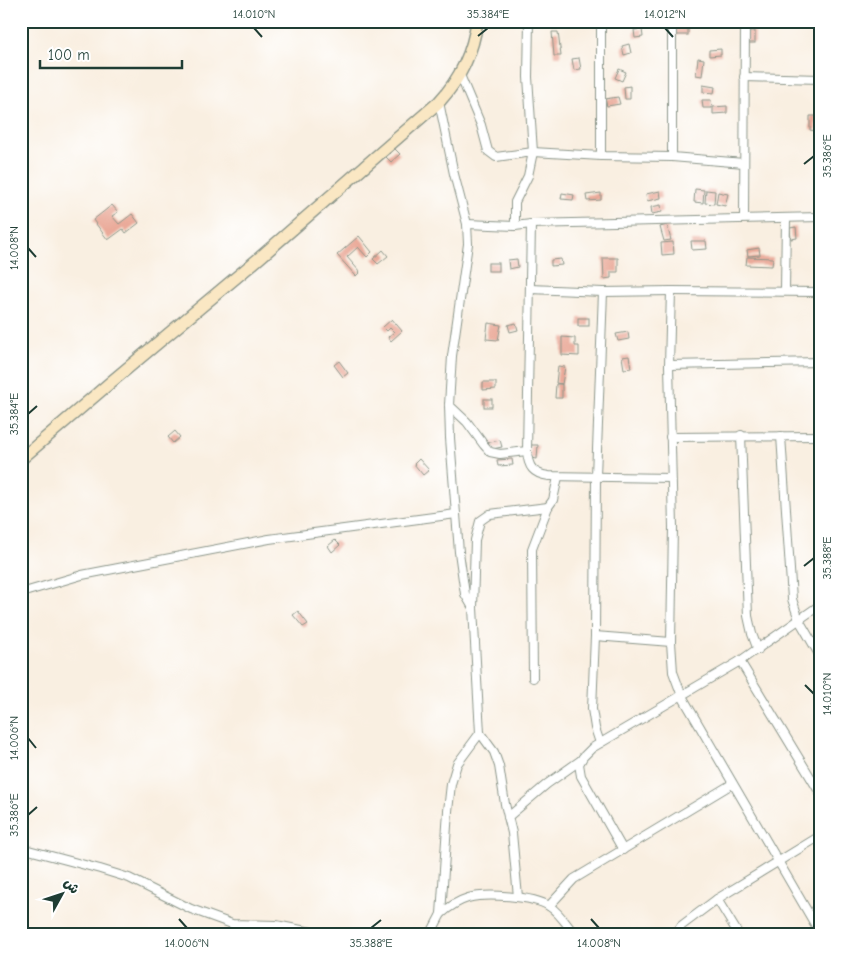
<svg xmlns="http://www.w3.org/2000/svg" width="841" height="956" viewBox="0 0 841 956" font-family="'Comic Neue','Playpen Sans Arabic',sans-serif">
<rect width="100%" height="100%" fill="#fff"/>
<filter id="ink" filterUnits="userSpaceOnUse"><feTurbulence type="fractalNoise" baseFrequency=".02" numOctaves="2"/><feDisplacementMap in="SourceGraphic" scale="10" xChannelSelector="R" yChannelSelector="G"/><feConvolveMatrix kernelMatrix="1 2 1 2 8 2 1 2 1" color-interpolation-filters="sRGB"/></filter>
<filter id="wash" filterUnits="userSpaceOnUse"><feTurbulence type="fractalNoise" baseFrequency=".0096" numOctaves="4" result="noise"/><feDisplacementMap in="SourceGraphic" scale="20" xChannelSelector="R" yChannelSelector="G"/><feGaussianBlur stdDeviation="1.12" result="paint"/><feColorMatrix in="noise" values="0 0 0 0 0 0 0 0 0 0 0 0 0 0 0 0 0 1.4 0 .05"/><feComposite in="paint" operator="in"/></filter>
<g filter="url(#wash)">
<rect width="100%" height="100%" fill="#f9efe1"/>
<g id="blocks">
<g fill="#eaaa9a">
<path d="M642,29L643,37L635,38L634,30Z"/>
<rect x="676" y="29" width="12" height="6"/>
<rect x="747" y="31" width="8" height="12"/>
<path d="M552,32H558L561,56H554Z"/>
<path d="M629,44L631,53L624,55L622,46Z"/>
<path d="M721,49V55L709,56V50Z"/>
<path d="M579,58L581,69L574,70L572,59Z"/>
<path d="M698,58L704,59L702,76L696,75Z"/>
<path d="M619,69L626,72L622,81L615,78Z"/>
<path d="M703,85L715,87L714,93L703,92Z"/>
<path d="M630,86V99H625L624,87Z"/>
<path d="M618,97L620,104L607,106L605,99Z"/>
<path d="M702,100H711L712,108H703Z"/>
<path d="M727,106V113L713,114V107Z"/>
<path d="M810,116H816V131L810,130Z"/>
<path d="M395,149L400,154L391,162L386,157Z"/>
<path d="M695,189L704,190L703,203L694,202Z"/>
<path d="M706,190L715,191L714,204L705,203Z"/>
<path d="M660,191L661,198L647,201L646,194Z"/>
<path d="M718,192L728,194L725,206L716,204Z"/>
<path d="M562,193L574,195L573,200L561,199Z"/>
<path d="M601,193V200L587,201L586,195Z"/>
<path d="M112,205L118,212L112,216L119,224L132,214L139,223L126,233L123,229L108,240L93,220Z"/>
<path d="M661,205L662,212L652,214L651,207Z"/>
<path d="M667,225L671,240L664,241L660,227Z"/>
<path d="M796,227L797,238L791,239L790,228Z"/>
<path d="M359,236L372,252L367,257L358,247L347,257L360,272L356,276L337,255Z"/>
<path d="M691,241H706L707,249L692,250Z"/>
<path d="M673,242L674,254L662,255L661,243Z"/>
<path d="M759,248L760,255L748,256L747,250Z"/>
<path d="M383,250L388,256L378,264L373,259Z"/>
<path d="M747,257L773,258L772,266L746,265Z"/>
<path d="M603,258H618V272H611V278L604,279Z"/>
<path d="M517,259L518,267L509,269L508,260Z"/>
<path d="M561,259L562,265L551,266V260Z"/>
<rect x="488" y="263" width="11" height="8"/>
<rect x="578" y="318" width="11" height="8"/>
<path d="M392,319L402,331L391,341L388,337L394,332L390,328L387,331L383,327Z"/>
<path d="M488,323L501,325L498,340L486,339Z"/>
<path d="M516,323L518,330L510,332L508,325Z"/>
<path d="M628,332L629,339L618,341L616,334Z"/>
<path d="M562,337L575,338V346H579V356L562,355Z"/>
<path d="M629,356L631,368L624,369L622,357Z"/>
<path d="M339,361L348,373L343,377L334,365Z"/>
<path d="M558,366L565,367L562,384L556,383Z"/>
<path d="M483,382H496V389L483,390Z"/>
<path d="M556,384H562V398H555Z"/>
<rect x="484" y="399" width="8" height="8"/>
<path d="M175,431L180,437L173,443L168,437Z"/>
<path d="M500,440L502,447L488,450L486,443Z"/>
<path d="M530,445H538L537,459L530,458Z"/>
<path d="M419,459L429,470L423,475L414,464Z"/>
<path d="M512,459L513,465L498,466L497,460Z"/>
<path d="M335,540L340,545L332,552L328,546Z"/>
<path d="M298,611L308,624L303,627L293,615Z"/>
</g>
</g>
</g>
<g filter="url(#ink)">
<use href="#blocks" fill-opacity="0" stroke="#8c968a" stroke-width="1"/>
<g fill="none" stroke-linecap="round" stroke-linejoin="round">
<defs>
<g id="minor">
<path d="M601,21V156"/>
<path d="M672,21V157"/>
<path d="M460,75L481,125L488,151L496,157L533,152L601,156L672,157L744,163"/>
<path d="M744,77L820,79"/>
<path d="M439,102L454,174L467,224L468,244L452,356L449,405L450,438L459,552L465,594L473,608"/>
<path d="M744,218L745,21"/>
<path d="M467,224L515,226L531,224L820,217"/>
<path d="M531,224L527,451C528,467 533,474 549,476L671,478"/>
<path d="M515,226V202L528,176L533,152L528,77L529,21"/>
<path d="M530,289L603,292L671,291L820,292"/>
<path d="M671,291L669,365L673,527L671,642L673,672L682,696L820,933"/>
<path d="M785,291L786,218"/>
<path d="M669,365L820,362"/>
<path d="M449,405L467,422L484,445L490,452L500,454L527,451"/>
<path d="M741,435L748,616L752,634L758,650"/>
<path d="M781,436L792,599L799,620L820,656"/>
<path d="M670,437L820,436"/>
<path d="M21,593L82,575L269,539L456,514"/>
<path d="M595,636L671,642"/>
<path d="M740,661L820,793"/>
<path d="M533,678L532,549L548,507L553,500L558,477"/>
<path d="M600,743L595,728L592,709L595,636L596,476L603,292"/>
<path d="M508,817L547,784L581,760"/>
<path d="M21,848L100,869L129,878L191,909L232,924L276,925L327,935"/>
<path d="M623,850L581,776L579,764L583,757L592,748L740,661L820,605"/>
<path d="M518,897L512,833L505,804L499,766L494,752L480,733L473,608L475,540L480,521L490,514L548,507"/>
<path d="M717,899L739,935"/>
<path d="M549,906L574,879L732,784"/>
<path d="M441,914C449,907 458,901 468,898C486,893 533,896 549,906C560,913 567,925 575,935"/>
<path d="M430,935L441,914L448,811L451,784L457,764L480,733"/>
<path d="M675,935L681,926L717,899L820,836"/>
</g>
<path id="secondary" d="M21,459L111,382L257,260L439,102C460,79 473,53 477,21"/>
</defs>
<use href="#minor" stroke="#8c968a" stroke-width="10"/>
<use href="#secondary" stroke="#8c968a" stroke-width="14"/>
<use href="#minor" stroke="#fff" stroke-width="8"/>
<use href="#secondary" stroke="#fae7c3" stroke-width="11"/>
</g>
</g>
<path fill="none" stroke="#1f3d34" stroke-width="2" d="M254,28L262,37M665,28L673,37M478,36L488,28M804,164L814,156M28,248L36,257M28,414L37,406M804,566L814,558M805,685L814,694M28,738L36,748M28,815L37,807M179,919L187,928M591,919L599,928M371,928L381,920"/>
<rect width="841" height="956" fill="none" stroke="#fff" stroke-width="55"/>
<g transform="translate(62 894) rotate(50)" stroke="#ffffff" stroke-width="4" paint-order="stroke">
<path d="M0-4L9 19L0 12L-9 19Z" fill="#1f3d34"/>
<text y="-8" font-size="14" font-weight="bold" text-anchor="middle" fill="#1f3d34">ش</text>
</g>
<path d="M40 60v8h142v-8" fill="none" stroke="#1f3d34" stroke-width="2.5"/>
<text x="48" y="60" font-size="15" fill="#1f3d34" stroke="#ffffff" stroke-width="4" paint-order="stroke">100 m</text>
<rect x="28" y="28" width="786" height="900" fill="none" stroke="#1f3d34" stroke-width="2"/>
<g font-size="12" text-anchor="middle" fill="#1f3d34">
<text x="254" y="18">14.010°N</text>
<text x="488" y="18">35.384°E</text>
<text x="665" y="18">14.012°N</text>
<text transform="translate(827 156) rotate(-90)" y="4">35.386°E</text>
<text transform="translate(14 248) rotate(-90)" y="4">14.008°N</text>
<text transform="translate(14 414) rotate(-90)" y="4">35.384°E</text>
<text transform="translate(827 558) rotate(-90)" y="4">35.388°E</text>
<text transform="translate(827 694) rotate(-90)" y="4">14.010°N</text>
<text transform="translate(14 738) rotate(-90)" y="4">14.006°N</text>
<text transform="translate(14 815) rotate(-90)" y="4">35.386°E</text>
<text x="187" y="947">14.006°N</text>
<text x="371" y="947">35.388°E</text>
<text x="599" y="947">14.008°N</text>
</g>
</svg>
